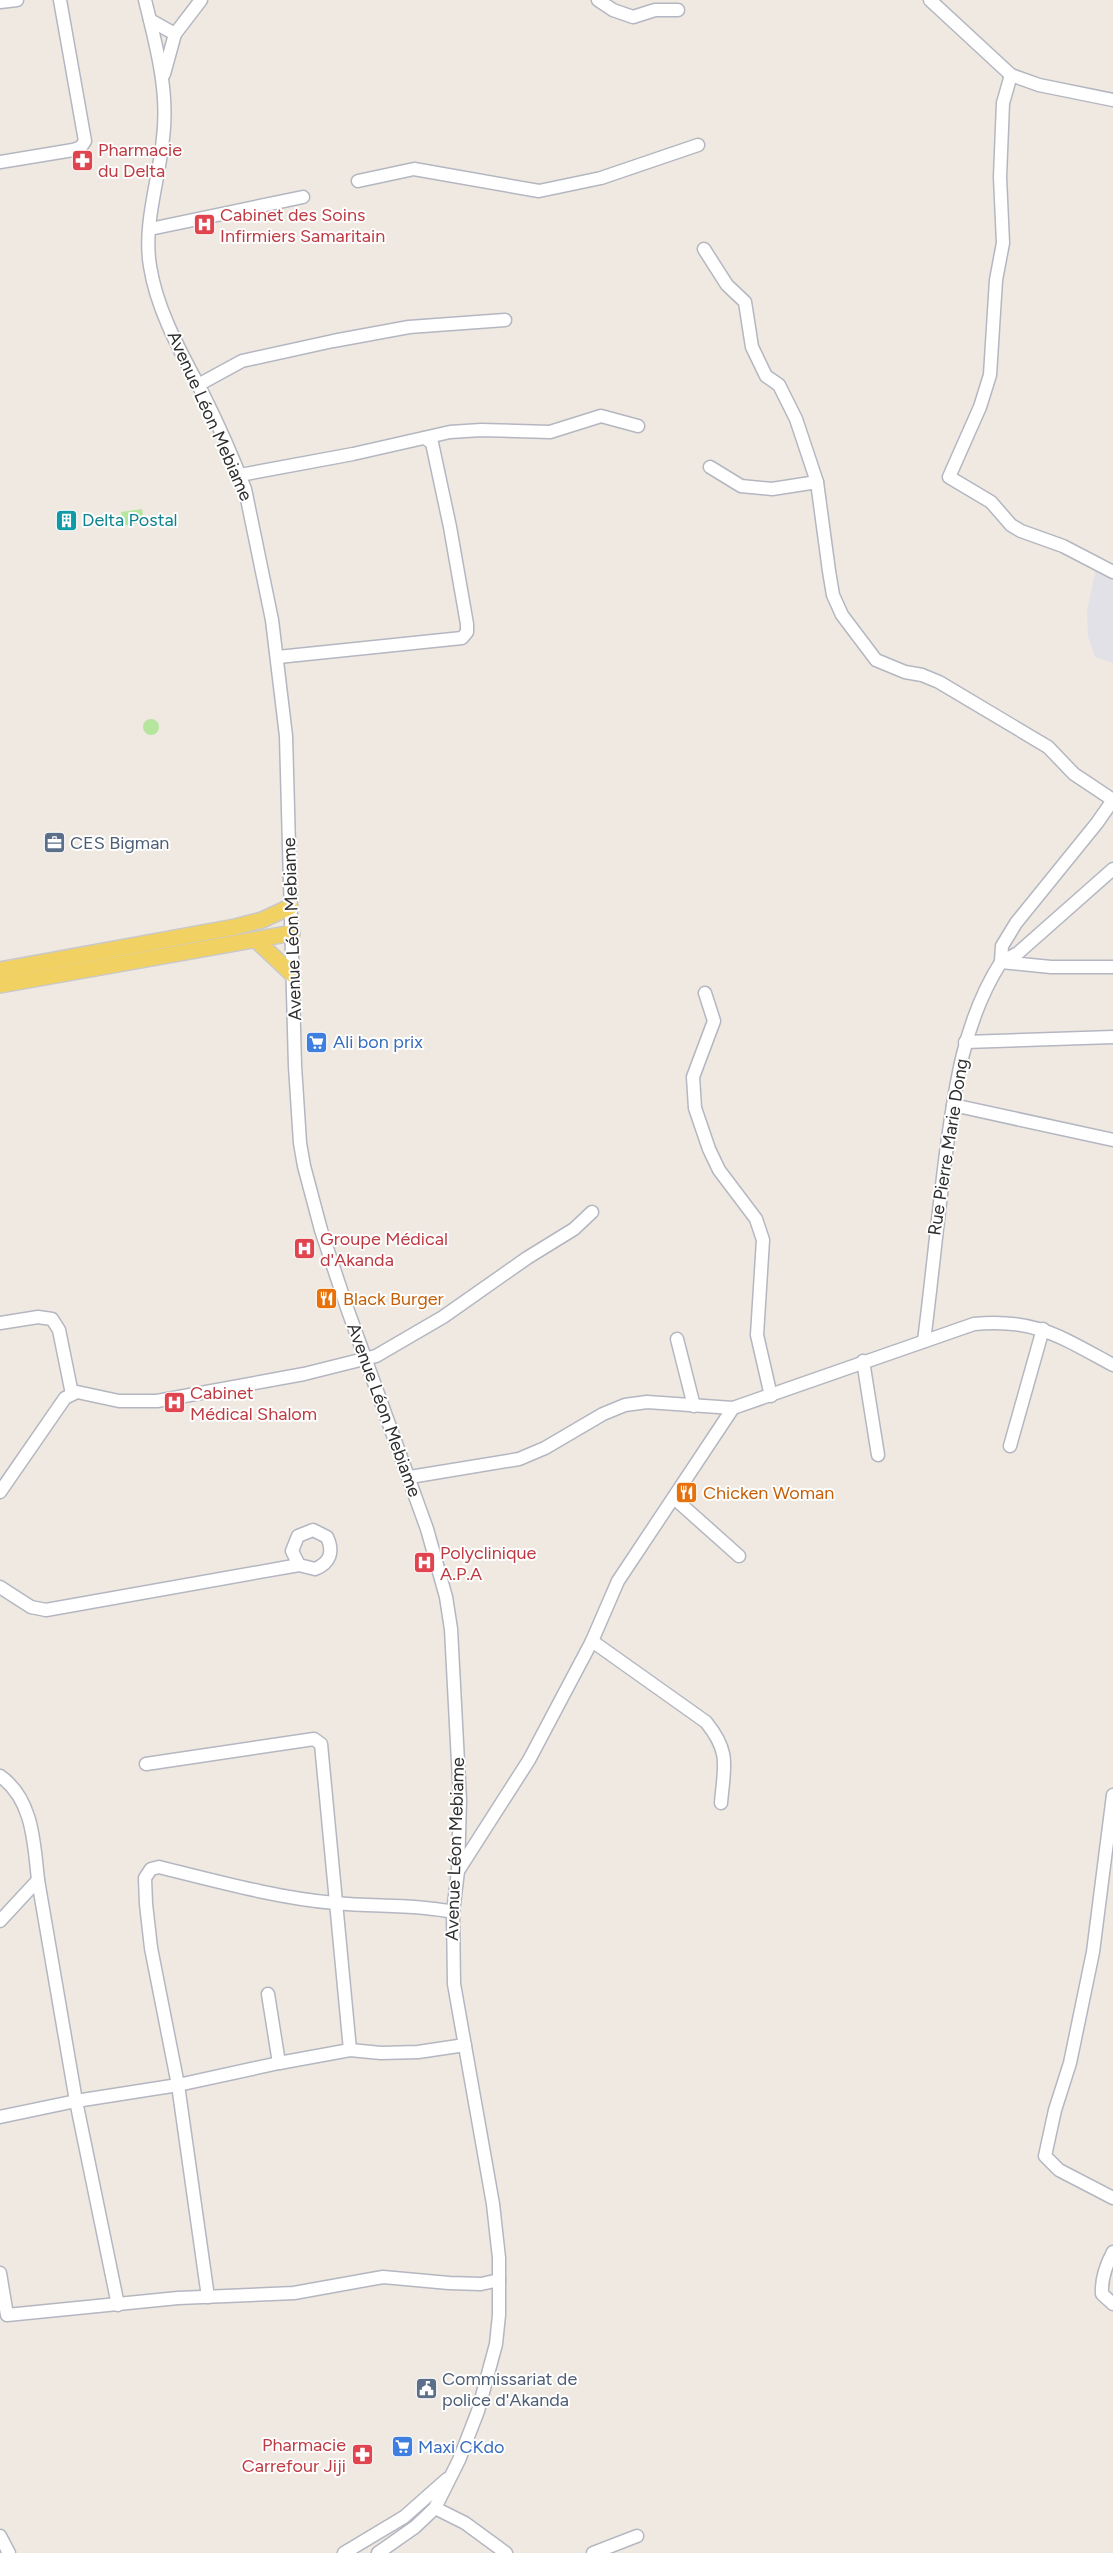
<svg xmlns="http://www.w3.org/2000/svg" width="1113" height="2553" viewBox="0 0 1113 2553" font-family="Figtree,sans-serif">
<rect width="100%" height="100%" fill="#efe9e1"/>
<path fill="#e3e1e8" d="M1096,569L1113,578V663L1095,657L1088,636L1087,611Z"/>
<g fill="#b6e59e">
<path d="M142,509L144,522L123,526L121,512Z"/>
<circle cx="151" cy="727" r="8"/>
</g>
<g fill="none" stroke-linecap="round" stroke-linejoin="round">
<defs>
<g id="minor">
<path d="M145,0C156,45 169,91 163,138C159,180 143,225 150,266C157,312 183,356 204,396C219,426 233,458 245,489L272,620L286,736L295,1066L300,1143L304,1166L321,1230L347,1308L427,1529L446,1597L451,1629L460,1800L458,1871L453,1912L454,1984L493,2204L499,2258V2315L496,2344L478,2411L459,2460L435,2508L415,2527L378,2553"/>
<path d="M598,0L613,10L633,17L655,10H678"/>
<path d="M930,0L1011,75L1039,85L1113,100"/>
<path d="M0,2L17,0"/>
<path d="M150,20L175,34"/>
<path d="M164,74L175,34L201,0"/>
<path d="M1011,75L1003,103L1000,177L1003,243L996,280L990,375L980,407L949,477L991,502L1011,525L1021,531L1063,546L1113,572"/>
<path d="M0,162L73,150L81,147L85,141L60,0"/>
<path d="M358,181L414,169L539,191L601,178L698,145"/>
<path d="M150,229L303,197"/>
<path d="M704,249L727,285L745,302L752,347L766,376L779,385L796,419L817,482L829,571L833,595L842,615L876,660L905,672L922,675L939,682L1048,747L1074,774L1113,800"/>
<path d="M198,385L242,361L333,341L409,327L505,320"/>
<path d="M710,467L741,486L772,489L817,482"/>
<path d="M240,475L353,454L450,432L481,430L550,432L601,416L638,426"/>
<path d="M278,657L462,638L467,632V624L450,527L432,443L425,438"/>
<path d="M1001,962L1002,946L1016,923L1097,823L1113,800"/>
<path d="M1001,962L1018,953L1113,869"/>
<path d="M1001,962L1051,967H1113"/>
<path d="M705,993L714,1021L693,1077L695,1108L709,1149L719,1170L756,1219L763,1240L757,1335L771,1396"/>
<path d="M965,1042L1113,1037"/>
<path d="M953,1105L1113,1140"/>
<path d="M0,1323L38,1317L52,1319L59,1330L72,1394"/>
<path d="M677,1339L694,1406"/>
<path d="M924,1341C932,1278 938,1215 946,1153C955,1086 964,1020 1001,962"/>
<path d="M863,1361L878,1455"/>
<path d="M1010,1446L1043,1329"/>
<path d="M410,1477L519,1459L545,1448L603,1414L625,1405L647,1402L733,1408L974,1324C1035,1318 1061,1337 1113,1365"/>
<path d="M0,1492L65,1398L77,1392L119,1401H157L304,1374L376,1356L443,1317L527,1258L574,1229L592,1212"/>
<path d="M674,1498L739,1556"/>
<path d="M0,1587L31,1607L46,1610L299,1565L315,1569C330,1563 334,1552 327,1537L313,1530L298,1536L292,1551L299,1565"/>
<path d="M592,1641L706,1722C731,1753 724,1766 721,1803"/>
<path d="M146,1764L314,1739L321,1744L350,2050"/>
<path d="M0,1776C33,1799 34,1843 38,1880L0,1921"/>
<path d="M1113,1795L1093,1952L1070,2063L1055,2110L1045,2156L1059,2170L1113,2198"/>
<path d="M458,1871L529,1760L592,1641L618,1581L733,1408"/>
<path d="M38,1880L76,2101L118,2305"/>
<path d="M279,2063L350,2050L381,2053L418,2052L465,2045"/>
<path d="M0,2117L76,2101L178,2085L279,2063L268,1994"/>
<path d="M1113,2252C1106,2265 1101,2278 1102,2294L1113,2304"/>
<path d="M0,2273L7,2315L178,2298L294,2293L383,2277L449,2283L481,2284L499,2280"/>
<path d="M208,2297L178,2085L151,1948L146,1904L145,1878L151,1869L159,1867C216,1881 277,1898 335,1903C375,1907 414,1904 453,1912"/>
<path d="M435,2508L465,2523L506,2553"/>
<path d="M0,2536L9,2553"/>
<path d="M344,2553L404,2517L447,2479"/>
<path d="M593,2553L637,2536"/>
</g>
<g id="major">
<path d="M256,940L293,975"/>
<path d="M0,970L235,927L262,920L290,907"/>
<path d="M0,985L292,933"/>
</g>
</defs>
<use href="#minor" stroke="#b4b7c1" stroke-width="15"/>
<use href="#major" stroke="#c9c9c9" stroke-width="18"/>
<use href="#minor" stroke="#fff" stroke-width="12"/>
<use href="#major" stroke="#f2d163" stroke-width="15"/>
</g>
<defs>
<symbol id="pharmacy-square" viewBox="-11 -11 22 22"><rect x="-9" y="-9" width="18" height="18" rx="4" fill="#e0444e" stroke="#fff"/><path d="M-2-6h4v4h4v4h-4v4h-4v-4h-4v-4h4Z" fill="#fff"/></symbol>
<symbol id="hospital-square" viewBox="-11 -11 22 22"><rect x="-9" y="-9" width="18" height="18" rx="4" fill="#e0444e" stroke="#fff"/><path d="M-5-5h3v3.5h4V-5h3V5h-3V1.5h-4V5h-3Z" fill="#fff"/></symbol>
<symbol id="building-square" viewBox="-11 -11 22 22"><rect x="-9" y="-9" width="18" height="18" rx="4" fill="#0f9aa8" stroke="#fff"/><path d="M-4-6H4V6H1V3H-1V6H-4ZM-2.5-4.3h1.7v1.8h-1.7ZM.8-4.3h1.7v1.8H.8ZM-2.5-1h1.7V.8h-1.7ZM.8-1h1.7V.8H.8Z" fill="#fff"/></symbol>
<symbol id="office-square" viewBox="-11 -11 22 22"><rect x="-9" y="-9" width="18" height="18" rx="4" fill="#5c6f8a" stroke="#fff"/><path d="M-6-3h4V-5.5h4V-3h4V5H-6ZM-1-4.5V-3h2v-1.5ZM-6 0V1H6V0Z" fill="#fff"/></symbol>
<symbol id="supermarket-square" viewBox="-11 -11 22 22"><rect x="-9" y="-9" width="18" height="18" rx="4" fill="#3f7fe0" stroke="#fff"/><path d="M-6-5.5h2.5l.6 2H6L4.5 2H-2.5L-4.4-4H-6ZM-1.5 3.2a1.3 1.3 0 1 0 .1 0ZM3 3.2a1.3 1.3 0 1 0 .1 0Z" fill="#fff"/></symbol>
<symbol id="restaurant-square" viewBox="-11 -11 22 22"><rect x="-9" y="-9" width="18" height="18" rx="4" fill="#e8710a" stroke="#fff"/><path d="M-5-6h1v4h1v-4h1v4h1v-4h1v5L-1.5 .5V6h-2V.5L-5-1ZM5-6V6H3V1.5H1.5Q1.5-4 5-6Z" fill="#fff"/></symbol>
<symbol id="civic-square" viewBox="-11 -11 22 22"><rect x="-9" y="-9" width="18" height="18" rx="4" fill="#5c6f8a" stroke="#fff"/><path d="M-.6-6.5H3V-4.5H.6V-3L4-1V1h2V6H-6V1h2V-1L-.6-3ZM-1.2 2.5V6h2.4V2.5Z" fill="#fff"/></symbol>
</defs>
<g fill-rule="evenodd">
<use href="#pharmacy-square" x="70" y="148" width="25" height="25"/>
<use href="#hospital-square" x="192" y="212" width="25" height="25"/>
<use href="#building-square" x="54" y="508" width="25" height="25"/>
<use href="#office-square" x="42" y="830" width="25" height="25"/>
<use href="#supermarket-square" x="304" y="1030" width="25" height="25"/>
<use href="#hospital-square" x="292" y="1236" width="25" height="25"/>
<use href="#restaurant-square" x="314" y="1286" width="25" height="25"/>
<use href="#hospital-square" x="162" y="1390" width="25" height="25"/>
<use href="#restaurant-square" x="674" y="1480" width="25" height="25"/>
<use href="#hospital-square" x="412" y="1550" width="25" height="25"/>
<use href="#civic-square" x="414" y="2376" width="25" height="25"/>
<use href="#supermarket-square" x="390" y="2434" width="25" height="25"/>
<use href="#pharmacy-square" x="350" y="2442" width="25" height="25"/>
</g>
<g text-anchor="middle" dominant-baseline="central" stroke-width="4" stroke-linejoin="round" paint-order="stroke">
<g font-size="18" fill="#be3a42" stroke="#fff" text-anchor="start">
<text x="98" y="150">Pharmacie<tspan x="98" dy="21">du Delta</tspan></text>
<text x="220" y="215">Cabinet des Soins<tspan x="220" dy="21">Infirmiers Samaritain</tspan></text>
<text x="320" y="1239">Groupe Médical<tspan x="320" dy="21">d'Akanda</tspan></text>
<text x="190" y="1393">Cabinet<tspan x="190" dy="21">Médical Shalom</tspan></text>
<text x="440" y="1553">Polyclinique<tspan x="440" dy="21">A.P.A</tspan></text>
<text x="346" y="2445" text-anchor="end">Pharmacie<tspan x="346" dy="21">Carrefour Jiji</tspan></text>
</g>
<g font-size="18" fill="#2e2e2e" stroke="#fff">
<text transform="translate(210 416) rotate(66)">Avenue Léon Mebiame</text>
<text transform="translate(292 929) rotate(-92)">Avenue Léon Mebiame</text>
<text transform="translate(948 1147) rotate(-81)">Rue Pierre Marie Dong</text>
<text transform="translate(384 1410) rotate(70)">Avenue Léon Mebiame</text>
<text transform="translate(455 1849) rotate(-88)">Avenue Léon Mebiame</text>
</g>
<g font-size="18" fill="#0d838f" stroke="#fff" text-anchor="start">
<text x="82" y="520">Delta Postal</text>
</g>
<g font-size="18" fill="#4e5e75" stroke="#fff" text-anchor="start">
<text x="70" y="843">CES Bigman</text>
<text x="442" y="2379">Commissariat de<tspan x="442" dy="21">police d'Akanda</tspan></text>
</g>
<g font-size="18" fill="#366cbe" stroke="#fff" text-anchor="start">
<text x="333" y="1042">Ali bon prix</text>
<text x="418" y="2447">Maxi CKdo</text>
</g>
<g font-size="18" fill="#c56008" stroke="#fff" text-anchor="start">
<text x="343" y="1299">Black Burger</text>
<text x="703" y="1493">Chicken Woman</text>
</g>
</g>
</svg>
